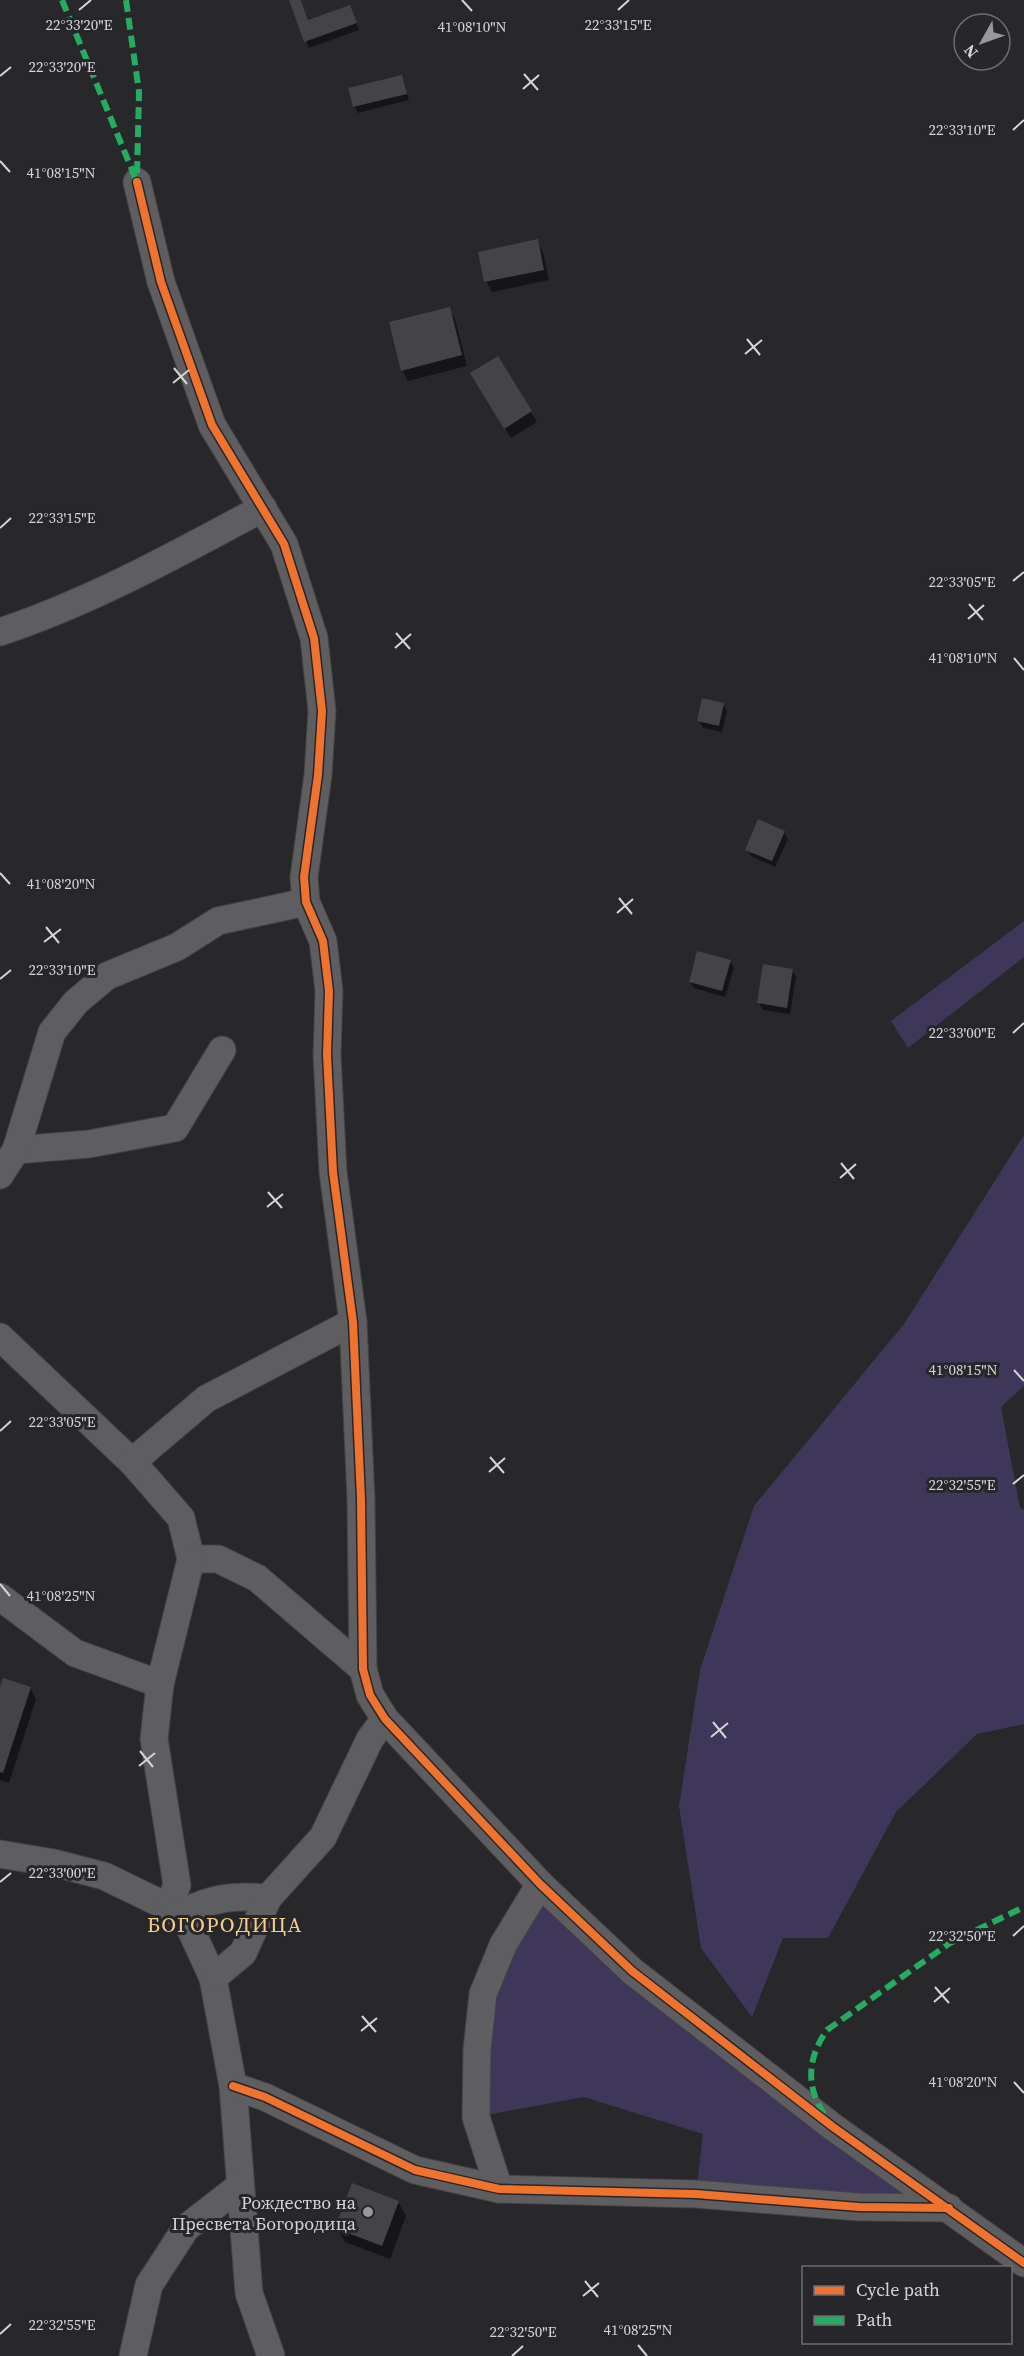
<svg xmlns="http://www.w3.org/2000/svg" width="1024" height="2356" viewBox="0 0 1024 2356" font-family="'Source Serif 4',serif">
<rect width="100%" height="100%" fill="#28272a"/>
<g fill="#3f3759">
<path d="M1024,921V957L908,1048L891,1021Z"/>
<path d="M1024,1135V1386L1001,1407L1020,1508L1024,1510V1724L977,1734L896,1812L828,1938H783L752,2017L701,1948L679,1806L700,1670L754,1506L904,1324Z"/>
<path d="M540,1884L949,2208L696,2194L703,2134L584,2097L476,2117L483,1994Z"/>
</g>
<g fill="#0007">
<path d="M290,0H301L309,22L353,14L359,30L309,48Z"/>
<path d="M401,76L409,100L358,113L354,106Z"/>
<path d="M537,241L543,252L549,280L492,292L486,281Z"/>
<path d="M449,309L455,319L467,366L408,381L402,370Z"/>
<path d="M498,358L537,422L511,438L472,374Z"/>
<path d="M723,704L727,711L722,732L703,728L699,721Z"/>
<path d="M784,832L788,839L775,867L751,856L747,849Z"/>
<path d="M730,961L734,968L725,997L694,988L690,982Z"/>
<path d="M793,971L796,977L790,1014L763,1010L759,1003Z"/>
<path d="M30,1688L36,1699L9,1783L0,1780V1692Z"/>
<path d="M398,2202L406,2216L390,2259L345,2242L337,2228Z"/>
</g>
<g fill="#444345">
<path d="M289,0H301L308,20L350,5L357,23L304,42Z"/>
<path d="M402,75L407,94L353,107L348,88Z"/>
<path d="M538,239L544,270L484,282L478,252Z"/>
<path d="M450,307L462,355L401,371L389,322Z"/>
<path d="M498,356L532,411L504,429L470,373Z"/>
<path d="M702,698L724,703L719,726L697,721Z"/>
<path d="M758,819L785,831L772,861L745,850Z"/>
<path d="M697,951L731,960L722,991L689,982Z"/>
<path d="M763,964L793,969L787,1008L757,1003Z"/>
<path d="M3,1678L31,1687L3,1773L0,1772V1687Z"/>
<path d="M352,2183L399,2201L382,2246L335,2228Z"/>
</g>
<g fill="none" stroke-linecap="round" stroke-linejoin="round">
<defs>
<g id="minor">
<path d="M137,182L161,282L212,425L284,544L314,638L322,711L318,775L304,877L306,902L323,941L329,991L327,1055L333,1172L353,1322L361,1499L363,1669L370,1695L385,1719L540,1884L632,1971L833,2127L1024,2263"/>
<path d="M0,632C93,601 177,554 263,508"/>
<path d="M16,1150L89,1144L175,1128L222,1050"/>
<path d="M0,1175L16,1150L52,1032L76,1002L107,976L177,947L218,921L306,902"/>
<path d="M0,1337L132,1462L181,1518L191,1559H218L257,1578L363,1669"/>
<path d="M132,1462L206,1399L353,1322"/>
<path d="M0,1597L75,1653L160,1684"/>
<path d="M0,1854L54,1863L104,1876L168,1907L179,1914L191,1930L213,1978L233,2086L249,2293L271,2356"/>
<path d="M168,1907L177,1885L154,1739L160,1684L191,1559"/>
<path d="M179,1914C212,1898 232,1895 268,1898"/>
<path d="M213,1978L243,1953L268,1898L323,1837L370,1739L385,1719"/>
<path d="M233,2086L265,2097L415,2170L499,2189L696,2194L859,2207L949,2208"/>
<path d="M499,2189L476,2117L477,2050L483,1994L503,1945L540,1884"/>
<path d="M133,2356L149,2285L186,2228L240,2186"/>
</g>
</defs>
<use href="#minor" stroke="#444346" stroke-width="29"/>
<use href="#minor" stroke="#5e5e60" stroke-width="27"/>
<g stroke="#26ab63" stroke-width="6" stroke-dasharray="12 6" stroke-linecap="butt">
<path d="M62,0L137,182"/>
<path d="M126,0L139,92L137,176"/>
<path d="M824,2114C805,2085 808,2057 827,2030L950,1943L1024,1907"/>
</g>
<defs>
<g id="cycleway">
<path d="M137,182L161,282L212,425L284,544L314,638L322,711L318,775L304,877L306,902L323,941L329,991L327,1055L333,1172L353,1322L361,1499L363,1669L370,1695L385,1719L540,1884L632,1971L833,2127L1024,2263"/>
<path d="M233,2086L265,2097L415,2170L499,2189L696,2194L859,2207L949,2208"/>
</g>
</defs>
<use href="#cycleway" stroke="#27262b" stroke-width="11"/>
<use href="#cycleway" stroke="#ef722f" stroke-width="8"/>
</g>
<path fill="none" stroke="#d5d5d8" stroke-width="2" d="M462,0L472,11M79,10L91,0M618,10L629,0M524,74L538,90M0,76L11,67M523,89L539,75M1013,130L1024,120M0,161L10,172M747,339L760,355M745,354L762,340M174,368L187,384M173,383L189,370M0,528L11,518M1013,581L1024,572M969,604L983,620M968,619L984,605M396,633L410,649M395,648L411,634M1014,658L1024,670M0,873L10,884M619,898L632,914M617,913L633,899M46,927L59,943M44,942L61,929M0,979L11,970M1013,1033L1024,1023M841,1163L854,1179M840,1178L856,1164M268,1192L282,1208M267,1207L283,1194M1014,1370L1024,1381M0,1431L11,1421M490,1457L504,1473M489,1472L505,1458M1013,1484L1024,1475M0,1584L10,1596M713,1722L726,1738M711,1737L728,1723M140,1751L153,1767M139,1766L155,1753M0,1882L11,1873M1013,1936L1024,1926M935,1987L949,2003M934,2002L950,1988M362,2016L376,2032M361,2031L377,2018M1014,2082L1024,2093M585,2281L598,2297M583,2296L599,2283M0,2334L11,2324M638,2345L647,2356M512,2356L523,2346"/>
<circle fill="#98989b" stroke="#27262b" stroke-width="2" cx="368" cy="2212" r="6"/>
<g text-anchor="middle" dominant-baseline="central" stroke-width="6" stroke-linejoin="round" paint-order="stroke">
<g font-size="18" fill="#d5d5d8" stroke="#27262b" text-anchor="end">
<text x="356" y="2202">Рождество на<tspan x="356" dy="21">Пресвета Богородица</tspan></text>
</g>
<g font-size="21" letter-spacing="1.5" fill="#f3d086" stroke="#27262b">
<text x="225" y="1924">БОГОРОДИЦА</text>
</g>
</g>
<g font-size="15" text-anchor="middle" fill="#d5d5d8" stroke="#27262b" stroke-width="6" stroke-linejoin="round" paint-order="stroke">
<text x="79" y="30">22°33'20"E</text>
<text x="618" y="30">22°33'15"E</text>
<text x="472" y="32">41°08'10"N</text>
<text x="62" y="72">22°33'20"E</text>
<text x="962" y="135">22°33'10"E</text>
<text x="61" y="178">41°08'15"N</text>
<text x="62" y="523">22°33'15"E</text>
<text x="962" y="587">22°33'05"E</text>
<text x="963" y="663">41°08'10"N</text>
<text x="61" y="889">41°08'20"N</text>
<text x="62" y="975">22°33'10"E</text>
<text x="962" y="1038">22°33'00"E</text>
<text x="963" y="1375">41°08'15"N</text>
<text x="62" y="1427">22°33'05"E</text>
<text x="962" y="1490">22°32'55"E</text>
<text x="61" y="1601">41°08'25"N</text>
<text x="62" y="1878">22°33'00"E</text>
<text x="962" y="1941">22°32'50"E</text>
<text x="963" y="2087">41°08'20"N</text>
<text x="62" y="2330">22°32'55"E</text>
<text x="638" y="2335">41°08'25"N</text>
<text x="523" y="2337">22°32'50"E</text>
</g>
<rect x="802" y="2266" width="210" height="78" fill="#27262b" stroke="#6d6c70" stroke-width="1.5"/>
<rect x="814" y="2286" width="30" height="9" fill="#ef722f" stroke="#6d6c70" stroke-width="1.5"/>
<text x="856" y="2296" font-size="18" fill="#d5d5d8">Cycle path</text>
<rect x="814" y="2316" width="30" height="9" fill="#26ab63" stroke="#6d6c70" stroke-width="1.5"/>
<text x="856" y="2326" font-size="18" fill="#d5d5d8">Path</text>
<g transform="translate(982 42) rotate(230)"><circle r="28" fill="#27262b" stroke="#6d6c70" stroke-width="1.5"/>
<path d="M0-4.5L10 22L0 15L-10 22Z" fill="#98989b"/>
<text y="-9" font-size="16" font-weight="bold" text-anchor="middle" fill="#d5d5d8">N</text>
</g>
</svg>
